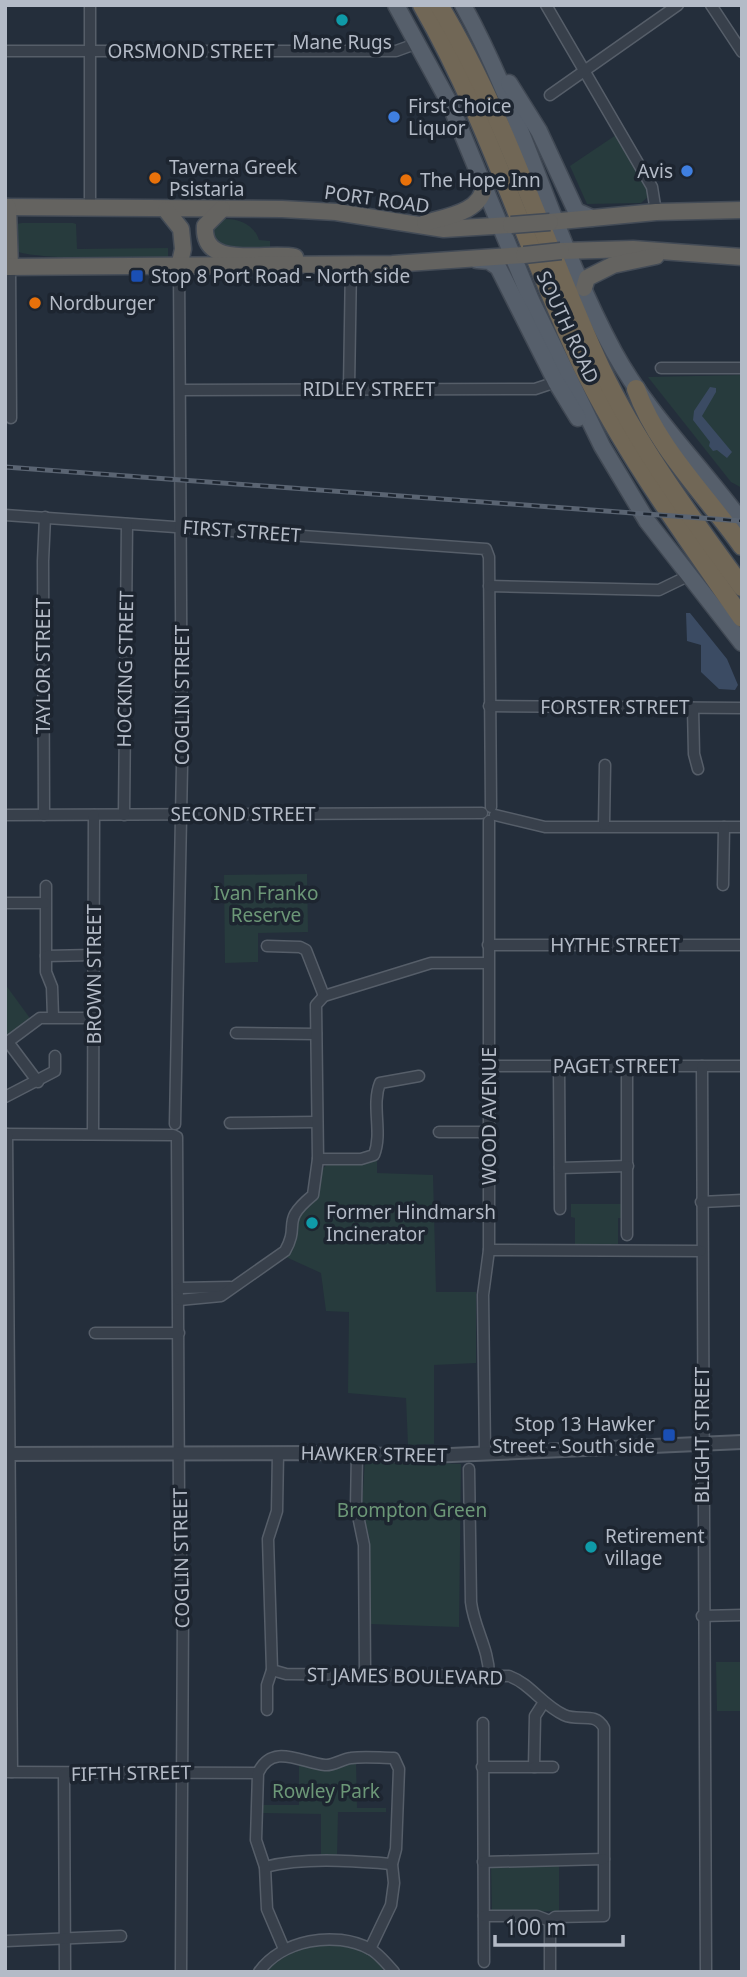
<svg xmlns="http://www.w3.org/2000/svg" width="747" height="1977" viewBox="0 0 747 1977" font-family="'Noto Sans',sans-serif">
<rect width="100%" height="100%" fill="#242e3b"/>
<g fill="#273b3d">
<path d="M616,135L650,195L641,203L587,204L570,166Z"/>
<path d="M223,219C238,218 254,224 259,240L270,241V249L233,251L218,246L211,229Z"/>
<path d="M22,223H73L76,224L77,249L168,248V260C144,260 27,259 17,251L10,225Z"/>
<path d="M742,375V488L731,482L648,377Z"/>
<path d="M307,874L308,932L258,933V962L225,963L224,875Z"/>
<path d="M5,984L32,1021L5,1039Z"/>
<path d="M377,1158V1173L433,1175L436,1292H476V1363L434,1365V1444L408,1445L406,1398L348,1393L349,1312L326,1311L321,1273L286,1257C304,1230 288,1220 318,1197L321,1171L328,1163L371,1161Z"/>
<path d="M571,1204H625V1218H618V1244H575V1218L571,1217Z"/>
<path d="M365,1460L461,1464L459,1627L369,1624L370,1541L362,1506Z"/>
<path d="M716,1662H742V1711H717Z"/>
<path d="M299,1761H356L357,1808H386V1812H338L337,1857H321V1814L262,1813V1805H299Z"/>
<path d="M559,1864V1911L492,1913L491,1866Z"/>
<path d="M336,1943C354,1947 376,1954 384,1972H263L296,1949Z"/>
</g>
<g fill="#3b4b63">
<path d="M710,387L716,388V392L702,416L732,452L727,458L717,450L713,451L709,446L710,442L693,420L694,411Z"/>
<path d="M686,613H690L727,659L738,685L735,690L719,689L701,672V645L687,641Z"/>
</g>
<g fill="none" stroke-linecap="round" stroke-linejoin="round">
<defs>
<g id="minor">
<path d="M90,5V208"/>
<path d="M546,5L652,187L656,212"/>
<path d="M711,5L742,52"/>
<path d="M5,51H396L418,43"/>
<path d="M550,95L678,5"/>
<path d="M10,267L11,418"/>
<path d="M661,368H742"/>
<path d="M349,388L351,264"/>
<path d="M181,390L535,389L556,382"/>
<path d="M5,515L486,549L489,557L491,807"/>
<path d="M489,586L659,590L688,576"/>
<path d="M489,706L742,708"/>
<path d="M693,708L694,754L698,769"/>
<path d="M5,815L482,813"/>
<path d="M44,815L43,561L45,517"/>
<path d="M124,815L127,524"/>
<path d="M495,815L545,827H742"/>
<path d="M604,825L605,765"/>
<path d="M723,885L724,827"/>
<path d="M46,886V972L52,987L53,1017"/>
<path d="M5,903H45"/>
<path d="M488,945H742"/>
<path d="M267,946L300,947L306,950L324,996"/>
<path d="M46,956L93,955"/>
<path d="M236,1033L316,1034"/>
<path d="M8,1042L38,1082"/>
<path d="M5,1044L40,1018H94"/>
<path d="M490,1066H742"/>
<path d="M559,1066L560,1209"/>
<path d="M627,1066V1235"/>
<path d="M702,1066L706,1972"/>
<path d="M5,1097L55,1071V1056"/>
<path d="M230,1123L316,1122"/>
<path d="M175,1124L182,766L179,267"/>
<path d="M439,1132H490"/>
<path d="M93,1133L94,815"/>
<path d="M5,1134L173,1135L177,1137L179,1499L183,1610L181,1972"/>
<path d="M7,1134L12,1772"/>
<path d="M318,1159H361L374,1155C383,1132 371,1106 380,1083L419,1076"/>
<path d="M560,1168L628,1166"/>
<path d="M701,1202L742,1200"/>
<path d="M489,1250L701,1251"/>
<path d="M179,1288L230,1287"/>
<path d="M179,1300L221,1296L285,1251C301,1223 279,1223 313,1195L318,1159L316,1005L324,996L431,963H488"/>
<path d="M95,1333H179"/>
<path d="M485,1453L483,1295L489,1250V821"/>
<path d="M357,1454L356,1506L364,1545L365,1673"/>
<path d="M469,1469L471,1602C474,1628 489,1649 489,1675"/>
<path d="M702,1616L742,1615"/>
<path d="M272,1670L286,1674L509,1676C531,1684 542,1705 564,1715C579,1722 595,1711 604,1728V1916L555,1917L550,1921V1972"/>
<path d="M267,1710V1685L272,1670L268,1539L277,1511L278,1453"/>
<path d="M483,1723L484,1962"/>
<path d="M482,1767H534L535,1716L544,1702"/>
<path d="M534,1767H553"/>
<path d="M6,1772L258,1773"/>
<path d="M64,1774L65,1972"/>
<path d="M483,1862L604,1859"/>
<path d="M265,1867C305,1857 352,1861 392,1864"/>
<path d="M484,1916H537L550,1921"/>
<path d="M6,1941L121,1936"/>
<path d="M284,1949L267,1909L265,1867L256,1840L258,1773C272,1742 302,1763 325,1765C333,1766 342,1759 351,1758C365,1756 380,1758 394,1758L399,1769L396,1849L392,1864L394,1883L391,1905L370,1949"/>
<path d="M259,1972C281,1940 335,1930 370,1949C378,1953 388,1965 394,1972"/>
</g>
<path id="tertiary" d="M5,1454L318,1453L429,1456L742,1442"/>
<g id="primary">
<path d="M396,5L450,104L531,300L602,446L647,521L742,643"/>
<path d="M463,5C524,116 554,241 614,352C648,414 700,465 742,522"/>
<path d="M509,83L539,131L576,211L592,218"/>
<path d="M477,260L489,261L498,267L556,382L578,418"/>
</g>
<g id="trunk">
<path d="M5,207L282,209L336,212L444,229L511,225"/>
<path d="M8,207L10,267"/>
<path d="M222,209L205,226C202,271 267,251 295,257"/>
<path d="M166,210L181,229L183,249L179,267"/>
<path d="M550,222L656,212L742,210"/>
<path d="M425,223C445,217 483,212 484,185"/>
<path d="M561,251L633,249L742,257"/>
<path d="M5,267L392,264L524,255"/>
<path d="M584,288L587,278L613,265L656,256"/>
</g>
<g id="motorway">
<path d="M422,5C488,120 526,249 583,368C627,457 686,537 742,618"/>
<path d="M439,5C508,119 545,249 601,368C638,446 691,517 742,587"/>
<path d="M636,389C657,448 707,496 742,546"/>
</g>
</defs>
<use href="#minor" stroke="#565e69" stroke-width="13"/>
<use href="#tertiary" stroke="#565e69" stroke-width="16"/>
<use href="#primary" stroke="#414954" stroke-width="19"/>
<use href="#trunk" stroke="#434b56" stroke-width="19"/>
<use href="#motorway" stroke="#434b56" stroke-width="21"/>
<use href="#minor" stroke="#38404b" stroke-width="10"/>
<use href="#tertiary" stroke="#38404b" stroke-width="12"/>
<use href="#primary" stroke="#565f6b" stroke-width="16"/>
<use href="#trunk" stroke="#646360" stroke-width="16"/>
<use href="#motorway" stroke="#716756" stroke-width="18"/>
<defs>
<path id="rail" d="M5,467L742,521"/>
</defs>
<use href="#rail" stroke="#5a6472" stroke-width="5"/>
<use href="#rail" stroke="#1d2530" stroke-width="2.5" stroke-dasharray="8" stroke-linecap="butt"/>
<defs>
<g id="trunk-bridge">
<path d="M511,225L550,222"/>
<path d="M524,255L561,251"/>
</g>
</defs>
<use href="#trunk-bridge" stroke="#434b56" stroke-width="19" stroke-linecap="butt"/>
<use href="#trunk-bridge" stroke="#646360" stroke-width="16"/>
</g>
<g fill="#0f9aa8" stroke="#1d2530" stroke-width="2.5">
<circle cx="342" cy="20" r="7"/>
<circle cx="312" cy="1223" r="7"/>
<circle cx="591" cy="1547" r="7"/>
</g>
<g fill="#3f7fe0" stroke="#1d2530" stroke-width="2.5">
<circle cx="394" cy="117" r="7"/>
<circle cx="687" cy="171" r="7"/>
</g>
<g fill="#e8710a" stroke="#1d2530" stroke-width="2.5">
<circle cx="155" cy="178" r="7"/>
<circle cx="406" cy="180" r="7"/>
<circle cx="35" cy="303" r="7"/>
</g>
<g fill="#1a4fb4" stroke="#1d2530" stroke-width="2.5">
<rect x="130" y="269" width="14" height="14" rx="3.5"/>
<rect x="662" y="1428" width="14" height="14" rx="3.5"/>
</g>
<g text-anchor="middle" dominant-baseline="central" stroke-width="7" stroke-linejoin="round" paint-order="stroke">
<g font-size="19" fill="#b4bbc7" stroke="#1d2530" text-anchor="start">
<text x="342" y="42" text-anchor="middle">Mane Rugs</text>
<text x="408" y="106">First Choice<tspan x="408" dy="22">Liquor</tspan></text>
<text x="169" y="167">Taverna Greek<tspan x="169" dy="22">Psistaria</tspan></text>
<text x="673" y="171" text-anchor="end">Avis</text>
<text x="420" y="180">The Hope Inn</text>
<text x="151" y="276">Stop 8 Port Road - North side</text>
<text x="49" y="303">Nordburger</text>
<text x="326" y="1212">Former Hindmarsh<tspan x="326" dy="22">Incinerator</tspan></text>
<text x="655" y="1424" text-anchor="end">Stop 13 Hawker<tspan x="655" dy="22">Street - South side</tspan></text>
<text x="605" y="1536">Retirement<tspan x="605" dy="22">village</tspan></text>
</g>
<g font-size="19" fill="#b4bbc7" stroke="#1d2530">
<text x="191" y="51">ORSMOND STREET</text>
<text transform="translate(377 199) rotate(8)">PORT ROAD</text>
<text transform="translate(568 327) rotate(65)">SOUTH ROAD</text>
<text x="369" y="389">RIDLEY STREET</text>
<text transform="translate(242 531) rotate(4)">FIRST STREET</text>
<text transform="translate(43 666) rotate(-90)">TAYLOR STREET</text>
<text transform="translate(125 669) rotate(-89)">HOCKING STREET</text>
<text transform="translate(182 695) rotate(-90)">COGLIN STREET</text>
<text x="615" y="707">FORSTER STREET</text>
<text x="243" y="814">SECOND STREET</text>
<text x="615" y="945">HYTHE STREET</text>
<text transform="translate(94 974) rotate(-90)">BROWN STREET</text>
<text x="616" y="1066">PAGET STREET</text>
<text transform="translate(489 1116) rotate(-90)">WOOD AVENUE</text>
<text transform="translate(702 1435) rotate(-90)">BLIGHT STREET</text>
<text transform="translate(374 1454) rotate(1)">HAWKER STREET</text>
<text transform="translate(181 1558) rotate(-91)">COGLIN STREET</text>
<text transform="translate(405 1676) rotate(1)">ST JAMES BOULEVARD</text>
<text transform="translate(131 1773) rotate(-1)">FIFTH STREET</text>
</g>
<g font-size="19" fill="#6c9777" stroke="#1d2530">
<text x="266" y="893">Ivan Franko<tspan x="266" dy="22">Reserve</tspan></text>
<text x="412" y="1510">Brompton Green</text>
<text x="326" y="1791">Rowley Park</text>
</g>
</g>
<rect width="747" height="1977" fill="none" stroke="#b4bbc7" stroke-width="14"/>
<path d="M495 1935v10h128v-10" fill="none" stroke="#b4bbc7" stroke-width="3.5"/>
<text x="505" y="1935" font-size="21" fill="#b4bbc7" stroke="#1d2530" stroke-width="5" paint-order="stroke">100 m</text>
</svg>
